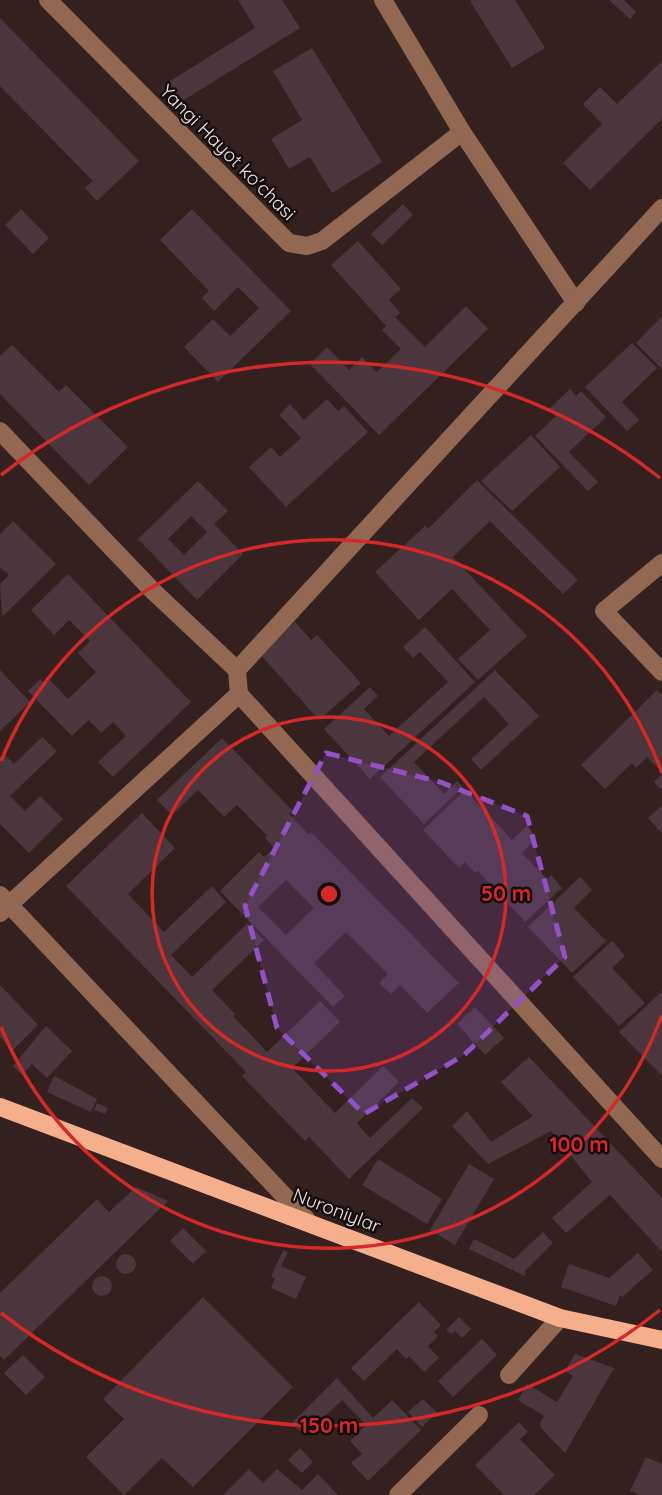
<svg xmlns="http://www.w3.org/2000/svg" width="662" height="1495" viewBox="0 0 662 1495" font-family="Quicksand,sans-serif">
<rect width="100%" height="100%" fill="#34211f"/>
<g fill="#4a363c" fill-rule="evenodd">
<path d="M238,0H282L300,28L179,103L167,83L255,28Z"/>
<path d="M472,0H515L545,48L512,68L470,1Z"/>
<path d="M609,0H624L636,12L630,19Z"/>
<path d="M0,18L139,161L97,201L85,188L93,181L0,86Z"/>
<path d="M312,48L382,162L332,193L310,157L289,169L271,139L302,120L273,71Z"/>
<path d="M662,61V119L590,190L563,163L602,124L583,104L600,87L617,104Z"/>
<path d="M403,204L413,215L382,245L371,234Z"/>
<path d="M21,209L49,238L33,254L5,225Z"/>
<path d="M192,209L291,311L218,382L184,347L213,319L230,336L259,308L238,287L214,311L202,298L209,291L160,240Z"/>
<path d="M358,241L401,289L389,300L400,313L395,317L425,347L466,306L488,329L379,435L310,364L327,347L349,370L362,357L377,372L401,349L382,330L386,326L331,265Z"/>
<path d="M662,316V369L636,343Z"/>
<path d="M632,343L657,368L622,402L639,420L627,431L585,387Z"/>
<path d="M12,345L59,392L66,385L128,447L89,485L0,394V356Z"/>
<path d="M570,389L576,396L581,391L606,417L569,452L598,482L588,491L535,436L556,416L549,409Z"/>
<path d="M327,399L338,411L344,406L368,432L286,507L249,467L271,447L280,457L301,438L279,415L290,404L304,420Z"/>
<path d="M531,435L560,467L512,511L481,481Z"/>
<path d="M477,480L578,580L563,594L490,521L453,557L527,636L478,680L458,659L490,630L452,589L419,620L375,572L425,526L428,529Z"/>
<path d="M198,481L228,511L214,524L243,554L197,600L138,539ZM191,516L207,532L184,555L168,539Z"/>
<path d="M13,521L56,564L2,617L0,584L9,575L0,567V534Z"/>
<path d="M68,574L191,702L113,777L98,762L126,736L113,722L101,733L89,720L72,736L28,691L40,679L45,684L50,680L68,699L96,672L78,653L90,641L69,620L54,635L31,610Z"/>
<path d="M295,622L311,640L317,635L361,683L319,720L259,653Z"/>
<path d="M425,627L475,682L370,779L324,729L370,687L378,696L364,709L389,736L448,682L420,652L413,658L403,647Z"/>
<path d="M0,670L30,702L0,731Z"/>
<path d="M495,670L539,716L481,770L471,759L509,724L484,697L414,762L444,794L457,781L463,787L424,824L380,777Z"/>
<path d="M657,690L662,695V772L647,757L636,768L632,763L605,789L581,765Z"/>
<path d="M42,737L57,751L10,796L25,811L40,796L63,819L29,853L0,824V758L4,754L14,764Z"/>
<path d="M222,738L293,811L289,814L309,835L311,832L459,983L427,1013L400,985L391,994L379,983L388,974L346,932L314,963L345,996L333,1007L220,891L259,852L264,857L274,848L265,838L267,836L237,805L224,817L198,790L172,815L157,800ZM286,880L314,908L286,935L258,907Z"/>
<path d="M662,774V790L654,782Z"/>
<path d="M465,790L512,840L527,826L537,838L522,853L547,879L551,875L562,888L525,922L478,871L475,873L465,862L459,868L423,830Z"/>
<path d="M662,805V833L648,818Z"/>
<path d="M142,813L175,848L128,894L164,932L212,886L226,902L171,955L192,977L248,923L264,940L212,990L235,1014L233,1016L267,1052L320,1001L340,1022L292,1068L335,1113L383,1066L399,1082L357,1123L370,1138L412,1098L423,1108L349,1179L309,1137L305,1141L242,1076L246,1072L66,886Z"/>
<path d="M580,877L592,890L574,908L606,941L572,973L528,927Z"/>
<path d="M612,941L625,956L612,968L645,1003L619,1026L573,977Z"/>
<path d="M0,985L38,1025L13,1050L0,1037Z"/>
<path d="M662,991V1076L619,1032Z"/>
<path d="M475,1007L504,1038L485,1055L457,1024Z"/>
<path d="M46,1026L72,1051L47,1078L32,1064L22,1075L13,1066Z"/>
<path d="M529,1057L662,1198V1252L610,1195L566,1233L552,1218L592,1182L551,1131L488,1164L452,1126L467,1111L491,1142L533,1116L501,1082Z"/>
<path d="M54,1076L97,1099L91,1112L47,1092Z"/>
<path d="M97,1103L108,1108L105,1114L94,1110Z"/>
<path d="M378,1159L442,1199L427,1224L362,1185Z"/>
<path d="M469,1164L494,1179L455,1245L430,1230Z"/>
<path d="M136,1187L168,1201L4,1360L0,1356V1293L97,1199L109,1212Z"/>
<path d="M183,1228L206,1251L193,1264L170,1241Z"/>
<path d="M543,1232L553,1243L525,1271V1276L469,1249L474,1239L514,1259Z"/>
<path d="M283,1250L288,1252L281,1266L306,1277L296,1299L271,1288L275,1278L271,1277Z"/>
<path d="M638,1253L653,1270L622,1297L620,1295L616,1306L561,1287L569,1264L609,1278Z"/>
<circle cx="126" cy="1264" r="10"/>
<circle cx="102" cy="1286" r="10"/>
<path d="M203,1297L293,1387L193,1487L162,1458L124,1495L86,1457L124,1419L103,1399Z"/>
<path d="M419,1302L441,1325L434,1332L438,1336L428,1346L439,1358L424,1372L409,1356L406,1359L397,1349L364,1381L351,1368Z"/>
<path d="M459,1317L471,1329L462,1338L455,1331L451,1334L446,1330Z"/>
<path d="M482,1339L497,1355L453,1397L438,1381Z"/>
<path d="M575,1354L614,1368L565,1453L541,1428L540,1423L544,1416L518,1400L527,1384L557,1402L573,1376L565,1371Z"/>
<path d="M23,1355L45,1377L26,1395L4,1373Z"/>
<path d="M337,1378L373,1418L392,1400L421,1430L368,1481L351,1463L362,1454L350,1441L366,1425L342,1400L305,1436L292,1423Z"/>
<path d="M423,1399L437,1413L422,1427L408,1412Z"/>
<path d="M519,1422L528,1432L520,1439L555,1475L534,1495H504L475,1465Z"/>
<path d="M300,1448L313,1462L302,1473L288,1460Z"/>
<path d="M646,1457L662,1464V1495H640L630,1491Z"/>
<path d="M249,1469L263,1483L277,1469L302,1490L318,1474L338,1495H223Z"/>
</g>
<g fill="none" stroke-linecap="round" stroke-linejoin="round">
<g stroke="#926853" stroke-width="18">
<path d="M48,0L289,243L307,246L322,241L462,132"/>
<path d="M383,0L462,132L576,303"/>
<path d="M0,431L153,591L237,670"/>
<path d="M662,563L604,611L662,672"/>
<path d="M239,694L662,1159"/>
<path d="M0,895L307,1220"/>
<path d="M0,913L239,694L237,670L662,208"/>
<path d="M509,1375L560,1318"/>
<path d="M398,1495L479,1415"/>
</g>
<path stroke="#f5af8c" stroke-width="18" d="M0,1107L560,1318L662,1340"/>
</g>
<path fill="#9351c6" fill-opacity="0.2" stroke="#9351c6" stroke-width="5" stroke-dasharray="14 9" stroke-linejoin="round" d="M326,753L440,782L527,816L565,957L464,1055L364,1114L277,1028L245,906Z"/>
<g fill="none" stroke="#d62828" stroke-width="3.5">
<circle cx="329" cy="894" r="177"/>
<path d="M662 1015A354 354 0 0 1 1 1027M1 761A354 354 0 0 1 662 773"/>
<path d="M660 1310A532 532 0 0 1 1 1313M1 475A532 532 0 0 1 660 478"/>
</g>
<g text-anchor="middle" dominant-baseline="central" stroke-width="5" stroke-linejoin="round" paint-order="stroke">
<g font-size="19" fill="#f2e4e3" stroke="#150d0c">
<text transform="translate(228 152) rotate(45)">Yangi Hayot ko'chasi</text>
<text transform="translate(337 1210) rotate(21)">Nuroniylar</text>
</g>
</g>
<circle cx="329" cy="894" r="10" fill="#d62828" stroke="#150d0c" stroke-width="3.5"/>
<g font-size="21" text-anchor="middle" font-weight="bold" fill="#d62828" stroke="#150d0c" stroke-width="5" stroke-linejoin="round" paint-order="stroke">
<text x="506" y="901">50 m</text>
<text x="579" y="1152">100 m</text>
<text x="329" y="1433">150 m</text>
</g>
</svg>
